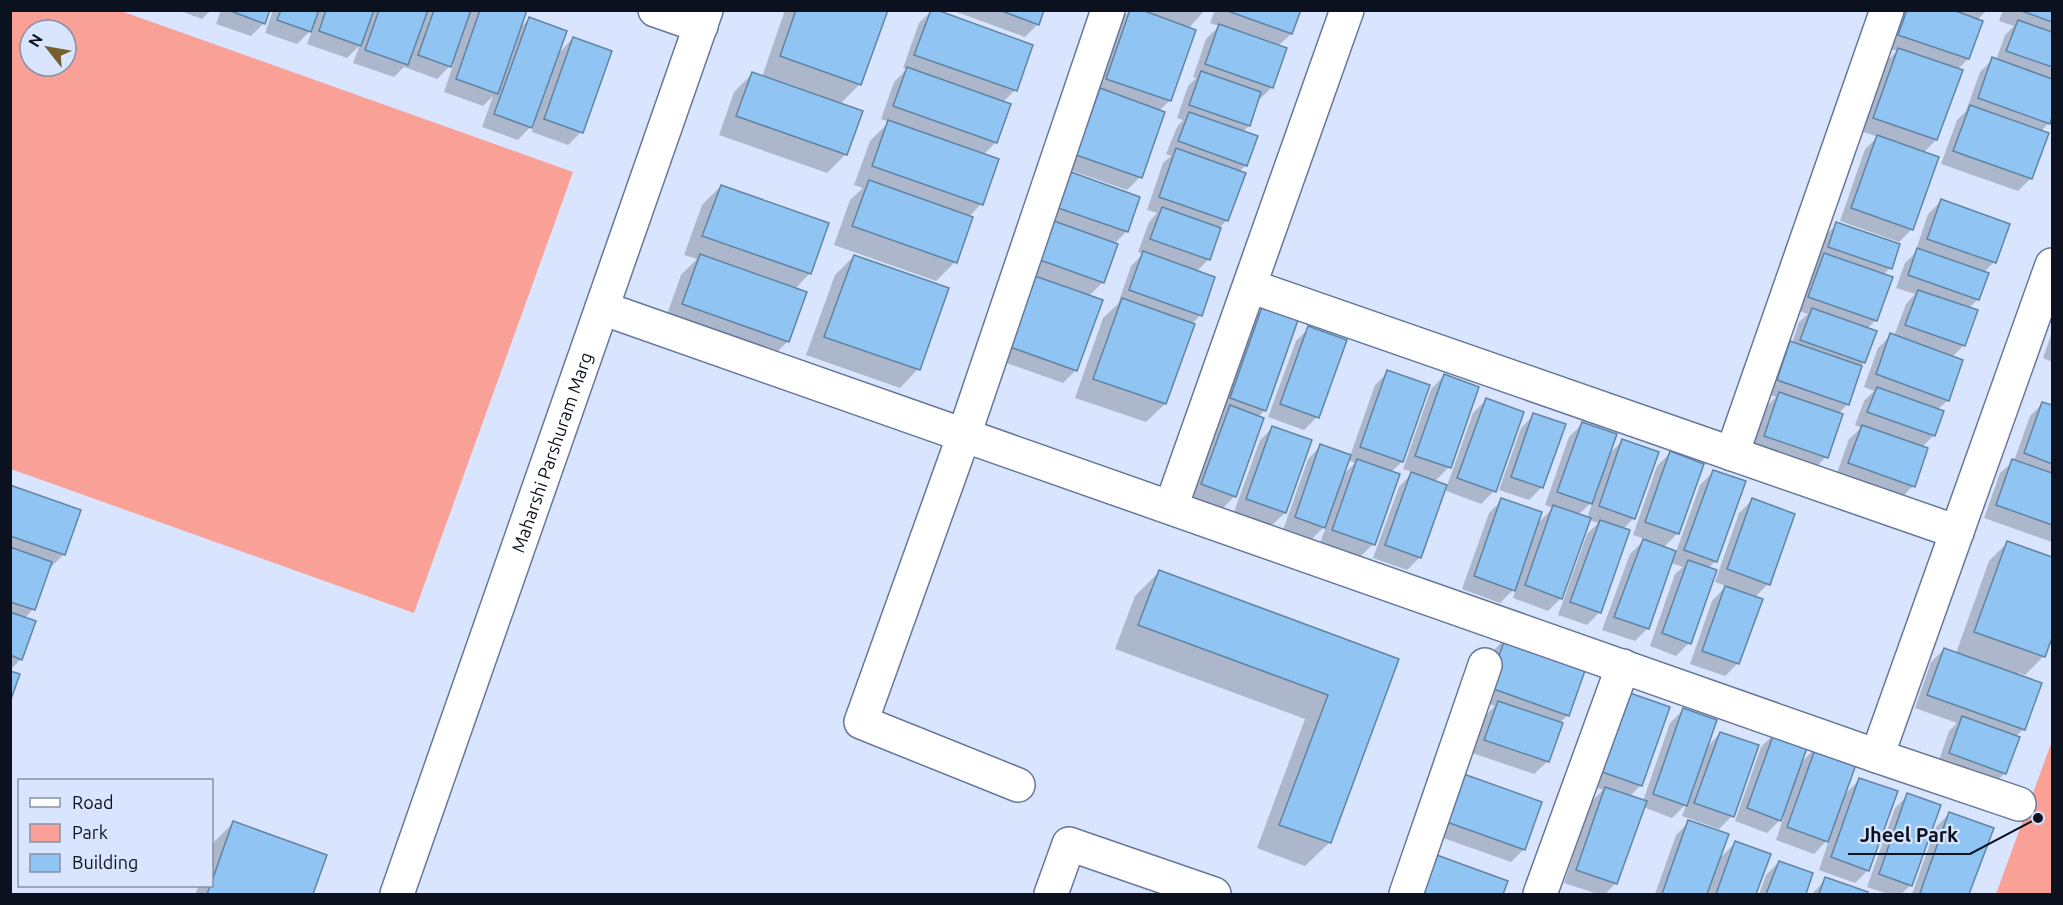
<svg xmlns="http://www.w3.org/2000/svg" width="2063" height="905" viewBox="0 0 2063 905" font-family="Ubuntu,sans-serif">
<rect width="100%" height="100%" fill="#d9e5fe"/>
<g fill="#f9a097" fill-rule="evenodd">
<path d="M11,10L121,11L573,172L414,613L11,469ZM30,30H66V66H30Z"/>
<path d="M2052,741V894H1996Z"/>
</g>
<g fill="#0003" fill-rule="evenodd">
<path d="M178,10H211L202,19Z"/>
<path d="M221,10H268L264,23L251,36L216,24Z"/>
<path d="M273,10H526L519,29L529,19L556,56L573,38L581,132L568,145L532,132L535,122L518,140L482,127L493,96L483,106L444,92L454,62L437,79L404,67L394,77L353,63L360,45L347,58L307,44L313,28L297,44L265,33Z"/>
<path d="M785,10H886L860,84L840,104L846,154L827,173L719,135L734,92L753,73L762,77Z"/>
<path d="M932,10L1015,90L1003,102L996,142L983,155L997,160L981,204L969,217L955,262L936,281L834,245L850,200L863,188L854,185L870,141L889,122L881,119L894,82L907,69L903,68L919,23Z"/>
<path d="M951,10H1043L1038,24L1025,37Z"/>
<path d="M1130,10H1205L1188,29L1194,31L1169,101L1159,111L1140,177L1127,190L1064,168L1087,103L1097,93L1094,92L1119,21Z"/>
<path d="M1215,10H1299L1291,34L1278,46L1272,87L1259,100H1257L1249,126L1242,132L1246,165L1239,172L1227,220L1219,228L1209,259L1196,272L1200,315L1192,324L1165,404L1146,422L1075,398L1103,318L1118,304L1131,266L1143,254L1138,252L1149,222L1157,213L1147,210L1163,163L1171,156L1166,154L1177,127L1183,120L1177,118L1188,86L1196,78L1193,77L1206,39L1219,26L1210,23Z"/>
<path d="M1900,10H1987L1977,20L1968,59L1957,70L1936,140L1923,153L1912,229L1899,242L1840,221L1865,149L1878,137L1861,131L1886,62L1897,51L1887,48Z"/>
<path d="M2003,10H2052V112L2049,123L2040,132L2031,178L2018,191L1941,164L1957,120L1966,111L1980,72L1993,59L1996,60L2005,35L2014,26L1999,21Z"/>
<path d="M1071,174L1138,198L1126,232L1114,244L1116,245L1102,283L1089,296L1076,370L1063,383L998,360L1023,291L1037,277L1028,273L1041,236L1053,224L1046,221L1058,187Z"/>
<path d="M721,186L810,273L795,289L788,341L769,360L664,323L681,275L697,259L684,255L702,205Z"/>
<path d="M1941,201L1994,262L1983,273L1978,299L1968,309L1964,345L1952,357L1948,400L1937,410L1942,412L1933,436L1922,447L1913,486L1900,499L1836,476L1849,439L1861,428L1855,425L1864,401L1874,391L1864,387L1878,348L1891,335L1894,336L1906,304L1915,294L1896,288L1905,263L1915,253L1928,214Z"/>
<path d="M1837,224L1890,268L1883,275L1876,320L1867,329L1864,362L1861,366L1847,405L1838,414L1826,457L1813,470L1752,449L1767,406L1776,397L1765,393L1778,356L1792,343L1799,322L1808,314L1796,310L1811,267L1818,260H1816L1824,237Z"/>
<path d="M854,256L918,369L900,388L806,355L835,275Z"/>
<path d="M1263,309L1265,410L1258,417L1235,496L1222,509L1189,497L1217,420L1224,413L1218,411L1250,322Z"/>
<path d="M1309,328L1317,417L1304,430L1268,417L1296,341Z"/>
<path d="M2052,332V362L2043,358Z"/>
<path d="M1388,372L1428,386L1402,462L1391,472L1373,544L1360,557L1320,543L1327,524L1311,540L1283,530L1308,459L1321,446L1350,456L1375,385ZM1348,460L1355,463L1342,476Z"/>
<path d="M1444,376L1449,467L1434,482L1447,486L1473,413L1486,400L1494,491L1481,504L1444,490L1420,557L1407,570L1373,558L1399,487L1413,472L1403,469L1431,389Z"/>
<path d="M2043,403L2052,407V542L1984,518L2000,473L2014,461L2030,416Z"/>
<path d="M1534,415L1542,487L1529,500L1499,490L1521,428Z"/>
<path d="M1582,424L1607,456L1622,441L1634,518L1623,529L1600,612L1587,625L1558,615L1587,534L1598,523L1589,520L1561,598L1548,611L1513,598L1517,586L1500,603L1462,589L1489,513L1502,500L1537,524L1553,508L1545,505L1569,437ZM1593,501L1587,518L1578,515Z"/>
<path d="M1273,427L1285,513L1272,525L1234,512L1260,440Z"/>
<path d="M1670,453L1678,533L1663,548L1676,552L1700,485L1713,472L1716,561L1708,568L1689,643L1676,656L1650,646L1675,574L1683,567L1671,563L1648,628L1635,641L1602,630L1630,554L1645,539L1633,535L1657,466Z"/>
<path d="M10,487L64,554L51,567H49L33,609L24,619L21,659L10,670Z"/>
<path d="M1752,500L1768,584L1754,598L1738,663L1725,676L1690,664L1712,601L1726,586L1715,582L1739,513Z"/>
<path d="M2008,542L2052,558V633L2044,656L2025,675L2018,673L2024,729L2015,737L2005,773L1992,786L1937,766L1949,731L1957,723L1915,708L1931,662L1944,649L1956,653L1989,561Z"/>
<path d="M1159,572L1397,660L1329,843L1305,866L1257,848L1305,719L1115,649L1135,596Z"/>
<path d="M1506,638L1568,715L1559,724H1561L1547,762L1534,774L1472,753L1486,715L1495,706L1476,700L1493,651Z"/>
<path d="M1617,708L1641,785L1629,797L1643,801L1670,723L1683,710L1706,748L1720,733L1732,816L1719,829L1682,816L1687,803L1672,818L1643,807L1616,883L1605,894H1598L1564,883L1592,801L1603,790L1590,785Z"/>
<path d="M1774,734L1800,764L1817,746L1843,796L1860,779L1868,870L1855,883L1819,870L1830,837L1814,854L1776,840L1784,816L1767,833L1735,821L1761,747Z"/>
<path d="M1446,787L1524,849L1511,862L1429,833Z"/>
<path d="M1908,795L1911,885L1901,894H1888L1867,887L1895,808Z"/>
<path d="M1949,814L1992,828L1968,894H1912L1936,827Z"/>
<path d="M1689,822L1718,860L1735,843L1769,855L1755,894H1655L1676,835Z"/>
<path d="M233,823L325,856L311,894H195L199,886H212V849L214,842Z"/>
<path d="M1779,862L1811,874L1804,894H1759L1766,875Z"/>
<path d="M1826,879L1866,893V894H1812Z"/>
<path d="M1506,882L1501,894H1408Z"/>
</g>
<g fill="#8fc4f3" stroke="#6284a3" stroke-width="1.5">
<path d="M228,10H270L265,24Z"/>
<path d="M281,10H319L311,32L277,20Z"/>
<path d="M326,10H374L361,46L319,31Z"/>
<path d="M379,10H428L408,65L365,50Z"/>
<path d="M434,10H471L451,67L418,55Z"/>
<path d="M480,10H527L498,94L456,79Z"/>
<path d="M796,10H888L861,85L780,56Z"/>
<path d="M931,10H937L1033,45L1017,91L914,55Z"/>
<path d="M999,10H1044L1039,25Z"/>
<path d="M1130,10H1142L1196,30L1171,101L1106,79Z"/>
<path d="M1225,10H1301L1292,34Z"/>
<path d="M1907,10H1953L1983,21L1969,59L1898,35Z"/>
<path d="M2019,10H2052V22Z"/>
<path d="M529,17L567,31L532,128L494,114Z"/>
<path d="M2018,20L2052,32V67L2006,51Z"/>
<path d="M1219,24L1287,48L1273,88L1205,64Z"/>
<path d="M573,37L612,51L583,133L544,119Z"/>
<path d="M1898,48L1963,70L1937,140L1873,118Z"/>
<path d="M1992,57L2052,79V117L2050,124L1978,98Z"/>
<path d="M907,67L1011,104L997,143L893,106Z"/>
<path d="M1201,71L1261,92L1250,126L1189,105Z"/>
<path d="M752,72L863,111L847,155L736,116Z"/>
<path d="M1100,88L1165,112L1142,178L1076,155Z"/>
<path d="M1970,105L2049,133L2032,179L1953,151Z"/>
<path d="M1189,112L1258,136L1247,166L1178,141Z"/>
<path d="M888,120L999,159L983,205L872,166Z"/>
<path d="M1877,135L1939,157L1913,230L1851,208Z"/>
<path d="M1176,148L1246,173L1228,221L1159,197Z"/>
<path d="M1071,172L1140,197L1128,232L1058,208Z"/>
<path d="M869,180L973,217L957,263L852,226Z"/>
<path d="M721,185L829,223L811,274L702,236Z"/>
<path d="M1941,199L2010,224L1996,263L1927,239Z"/>
<path d="M1162,207L1221,228L1210,260L1150,239Z"/>
<path d="M1054,221L1118,244L1104,283L1040,260Z"/>
<path d="M1836,222L1900,244L1892,269L1828,247Z"/>
<path d="M1917,248L1989,273L1979,300L1908,275Z"/>
<path d="M1143,251L1215,277L1202,316L1129,290Z"/>
<path d="M1824,253L1893,277L1877,321L1808,297Z"/>
<path d="M700,254L807,292L789,342L682,304Z"/>
<path d="M854,255L949,288L920,370L824,337Z"/>
<path d="M1035,276L1103,300L1077,371L1010,347Z"/>
<path d="M1918,290L1978,310L1965,346L1905,325Z"/>
<path d="M1122,298L1195,324L1166,404L1093,379Z"/>
<path d="M1262,307L1298,320L1266,411L1230,398Z"/>
<path d="M1812,308L1877,331L1865,363L1800,340Z"/>
<path d="M1308,326L1347,340L1319,418L1280,404Z"/>
<path d="M1890,333L1963,360L1949,401L1876,374Z"/>
<path d="M1790,341L1862,366L1849,405L1777,380Z"/>
<path d="M1387,370L1430,385L1403,462L1360,447Z"/>
<path d="M1444,374L1479,387L1451,468L1415,456Z"/>
<path d="M1877,387L1944,411L1935,436L1867,412Z"/>
<path d="M1779,392L1843,414L1828,458L1764,436Z"/>
<path d="M1486,398L1524,412L1496,492L1457,478Z"/>
<path d="M2042,402L2052,405V464L2024,453Z"/>
<path d="M1230,405L1264,418L1236,497L1201,484Z"/>
<path d="M1533,413L1566,424L1543,488L1511,477Z"/>
<path d="M1582,422L1617,434L1592,504L1557,492Z"/>
<path d="M1862,425L1928,448L1915,487L1848,463Z"/>
<path d="M1272,426L1312,440L1286,513L1246,499Z"/>
<path d="M1622,439L1659,452L1635,519L1599,506Z"/>
<path d="M1320,444L1351,455L1325,528L1295,517Z"/>
<path d="M1670,451L1704,464L1679,534L1645,522Z"/>
<path d="M1357,459L1400,474L1375,545L1332,530Z"/>
<path d="M2012,459L2052,473V525L1996,505Z"/>
<path d="M1713,470L1746,481L1717,562L1684,550Z"/>
<path d="M1411,472L1447,485L1421,558L1385,545Z"/>
<path d="M10,485L81,510L65,555L10,536Z"/>
<path d="M1501,498L1542,512L1515,591L1474,576Z"/>
<path d="M1752,498L1795,514L1770,585L1727,569Z"/>
<path d="M1553,505L1591,518L1562,599L1525,585Z"/>
<path d="M1600,520L1630,530L1601,613L1570,602Z"/>
<path d="M1643,539L1676,551L1649,629L1614,617Z"/>
<path d="M2007,541L2052,557V638L2045,657L1974,632Z"/>
<path d="M10,547L52,562L35,610L10,602Z"/>
<path d="M1688,560L1717,570L1691,644L1662,633Z"/>
<path d="M1159,570L1399,659L1331,843L1279,825L1328,695L1138,625Z"/>
<path d="M1725,586L1763,599L1739,664L1702,651Z"/>
<path d="M10,612L36,621L22,660L10,655Z"/>
<path d="M1506,636L1587,665L1569,716L1488,687Z"/>
<path d="M1944,648L2042,683L2025,730L1927,695Z"/>
<path d="M10,671L20,674L10,702Z"/>
<path d="M1630,693L1670,707L1642,786L1602,772Z"/>
<path d="M1498,701L1563,723L1549,762L1484,740Z"/>
<path d="M1683,708L1717,720L1687,806L1653,794Z"/>
<path d="M1962,716L2020,737L2006,774L1949,753Z"/>
<path d="M1720,732L1759,745L1734,817L1694,803Z"/>
<path d="M1774,733L1808,745L1781,821L1747,808Z"/>
<path d="M1817,744L1858,759L1828,842L1787,827Z"/>
<path d="M1458,772L1542,802L1525,850L1441,820Z"/>
<path d="M1859,778L1898,791L1869,871L1831,857Z"/>
<path d="M1605,787L1647,801L1617,884L1576,870Z"/>
<path d="M1907,793L1941,805L1912,886L1879,874Z"/>
<path d="M1949,812L1994,828L1969,894H1926L1920,893Z"/>
<path d="M1688,820L1729,834L1707,894H1662Z"/>
<path d="M233,821L327,855L313,894H207L210,886H212V881Z"/>
<path d="M1735,841L1771,854L1756,894H1716Z"/>
<path d="M1434,854L1508,881L1503,894H1419Z"/>
<path d="M1779,861L1813,873L1806,894H1766Z"/>
<path d="M1825,877L1868,892L1867,894H1819Z"/>
</g>
<g fill="none" stroke-linecap="round" stroke-linejoin="round">
<defs>
<g id="minor">
<path d="M655,10L701,26"/>
<path d="M1250,286L1957,532"/>
<path d="M602,308L1877,756L2019,804"/>
<path d="M1732,454L1887,10"/>
<path d="M1171,507L1347,10"/>
<path d="M1877,756L2052,265"/>
<path d="M1018,785L861,722L964,435L1108,10"/>
<path d="M1051,894L1069,844L1214,894"/>
<path d="M1406,894L1485,665"/>
<path d="M1540,894L1623,666"/>
</g>
<g id="tertiary">
<path id="s1" d="M397,894L706,10"/>
</g>
</defs>
<use href="#minor" stroke="#66779c" stroke-width="36"/>
<use href="#tertiary" stroke="#66779c" stroke-width="36"/>
<use href="#minor" stroke="#fff" stroke-width="33"/>
<use href="#tertiary" stroke="#fff" stroke-width="33"/>
</g>
<g text-anchor="middle" dominant-baseline="central" stroke-width="4.5" stroke-linejoin="round" paint-order="stroke">
<g font-size="18" fill="#0b111f" stroke="#d9e5fe">
<text stroke="none"><textPath href="#s1" startOffset="468">Maharshi Parshuram Marg</textPath></text>
</g>
</g>
<path fill="none" stroke="#0b111f" stroke-width="2" d="M2038 818L1970 854H1848"/>
<circle fill="#0b111f" stroke="#d9e5fe" stroke-width="2" cx="2038" cy="818" r="6"/>
<g font-size="20" text-anchor="middle" font-weight="bold" fill="#0b111f" stroke="#d9e5fe" stroke-width="4.5" stroke-linejoin="round" paint-order="stroke">
<text x="1909" y="842">Jheel Park</text>
</g>
<rect width="2063" height="905" fill="none" stroke="#0b111f" stroke-width="24"/>
<rect x="18" y="779" width="195" height="108" fill="#d9e5fe" stroke="#8790a5" stroke-width="1.5"/>
<rect x="30" y="798" width="30" height="9" fill="#ffffff" stroke="#8790a5" stroke-width="1.5"/>
<text x="72" y="809" font-size="18" fill="#0b111f">Road</text>
<rect x="30" y="824" width="30" height="18" fill="#f9a097" stroke="#8790a5" stroke-width="1.5"/>
<text x="72" y="839" font-size="18" fill="#0b111f">Park</text>
<rect x="30" y="854" width="30" height="18" fill="#8fc4f3" stroke="#8790a5" stroke-width="1.5"/>
<text x="72" y="869" font-size="18" fill="#0b111f">Building</text>
<g transform="translate(48 48) rotate(301)"><circle r="28" fill="#d9e5fe" stroke="#8790a5" stroke-width="1.5"/>
<path d="M0-4.5L10 22L0 15L-10 22Z" fill="#745f2e"/>
<text y="-9" font-size="16" font-weight="bold" text-anchor="middle" fill="#0b111f">N</text>
</g>
</svg>
